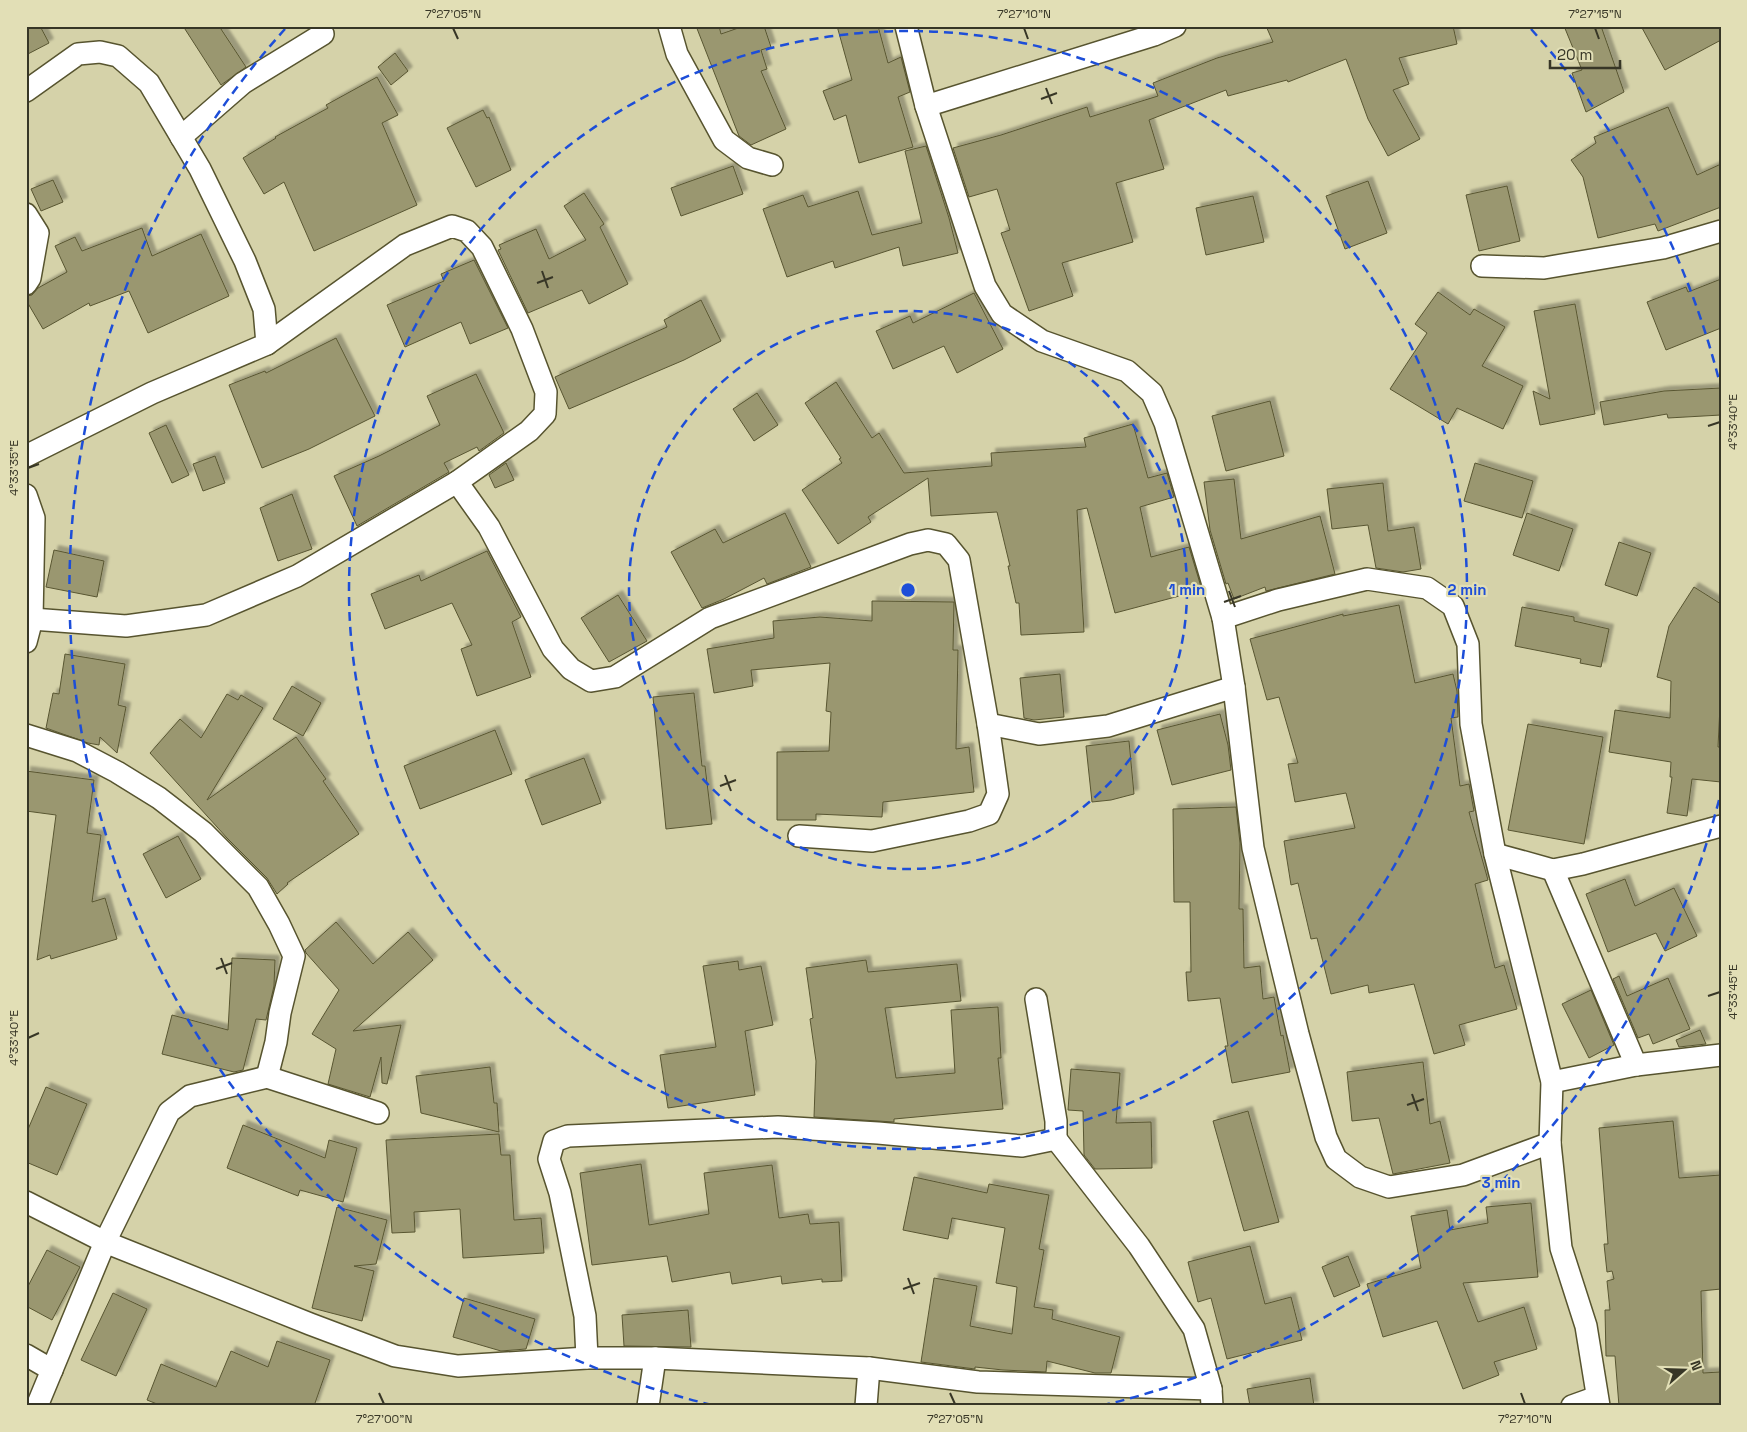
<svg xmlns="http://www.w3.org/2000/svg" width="1747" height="1432" viewBox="0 0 1747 1432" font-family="'Space Grotesk',sans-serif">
<defs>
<filter id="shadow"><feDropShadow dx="4.5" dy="-4.5" stdDeviation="1" flood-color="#0004"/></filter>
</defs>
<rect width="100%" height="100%" fill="#d5d2a9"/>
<g fill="#9a9770" stroke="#595632" filter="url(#shadow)">
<path d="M26,26H40L49,43L26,55Z"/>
<path d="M183,26H219L246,67L221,85Z"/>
<path d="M696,26H719L721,34L744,26H764L771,47L761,50L767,69L761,71L786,129L751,145L739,136Z"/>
<path d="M837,26H878L888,63L901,57L910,92L898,97L913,147L859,163L846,115L834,120L823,91L852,80Z"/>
<path d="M1266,26H1453L1457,44L1399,58L1409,84L1393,90L1420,139L1388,156L1368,119L1346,59L1288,82L1287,80L1228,96L1226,90L1149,120L1164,169L1116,183L1133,242L1062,263L1073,296L1029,311L1001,233L1010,230L997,189L969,197L953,148L1001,135L1087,107L1090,117L1158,96L1153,83L1217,58L1273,42Z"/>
<path d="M1564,26H1601L1624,92L1586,112L1572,73L1582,70Z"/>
<path d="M1641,26H1721V40L1665,70Z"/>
<path d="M395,53L408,71L391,85L378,67Z"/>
<path d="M377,77L398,115L382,123L417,205L314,251L284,182L264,194L243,158L276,138L275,137L328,108L326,105Z"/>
<path d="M1668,107L1697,175L1721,164V207L1658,231L1655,224L1598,238L1583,177L1571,160L1596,143L1594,137Z"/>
<path d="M483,110L487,118L489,117L511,170L476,187L447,128Z"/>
<path d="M926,146L949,218L958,253L903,266L899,247L835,268L833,261L787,277L763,209L803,195L808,207L858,191L872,235L922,223L905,151Z"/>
<path d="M733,166L743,194L681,216L671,188Z"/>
<path d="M53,180L63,202L41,211L31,189Z"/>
<path d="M1368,181L1387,233L1345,249L1326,196Z"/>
<path d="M1507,186L1520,241L1479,251L1466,195Z"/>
<path d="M584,193L604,224L600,227L628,284L589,304L582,290L528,313L498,250L501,249L499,245L536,229L549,259L586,240L564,206Z"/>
<path d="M1253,196L1264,242L1206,255L1196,208Z"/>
<path d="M142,228L152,256L201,234L229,296L148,333L129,291L90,306L89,303L43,329L26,300V296L32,295L38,288L67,272L55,246L75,237L82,251Z"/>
<path d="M474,260L508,328L470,344L461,322L405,347L387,305L444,281L441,274Z"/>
<path d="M1721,279V328L1666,350L1647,302L1686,287L1688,292Z"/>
<path d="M1438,292L1470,315L1474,309L1505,327L1482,366L1523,386L1503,429L1457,408L1448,424L1390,389L1427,333L1415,324Z"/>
<path d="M974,293L1003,349L957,373L944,346L893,369L876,331L910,316L913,323Z"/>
<path d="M701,300L721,341L684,360L569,409L555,377L667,327L664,320Z"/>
<path d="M1575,304L1595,414L1540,425L1533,391L1550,399L1534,311Z"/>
<path d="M336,338L375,416L309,449L262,468L229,385L265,371L266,373Z"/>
<path d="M476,374L504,433L479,451L477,447L444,463L449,472L357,526L334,476L379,456L440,425L427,396Z"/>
<path d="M836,382L872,438L879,433L904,473L992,466L991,453L1086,447L1084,438L1133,424L1148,478L1167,473L1174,497L1140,507L1151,557L1189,547L1202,590L1115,613L1087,508L1077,510L1084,632L1021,635L1019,603H1016L1008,566H1010L997,512L931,516L928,478L868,517L871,522L838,544L802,490L842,463L839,459L841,458L805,403Z"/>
<path d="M1721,388V415L1668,418L1667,414L1604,425L1600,402L1664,391Z"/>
<path d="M757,393L778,425L754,441L733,409Z"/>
<path d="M1270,401L1284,456L1226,471L1212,416Z"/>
<path d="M166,425L189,475L172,483L149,433Z"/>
<path d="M215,456L225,483L203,491L193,464Z"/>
<path d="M506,463L514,480L495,488L489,475Z"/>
<path d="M1475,463L1533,481L1522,518L1464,501Z"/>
<path d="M1234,479L1241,539L1320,516L1335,574L1266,591L1265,587L1234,599L1228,583L1226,584L1210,530L1204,482Z"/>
<path d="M1383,483L1388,531L1414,527L1421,569L1403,572L1376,568L1368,525L1332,529L1327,489Z"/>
<path d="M292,494L312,549L278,561L260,508Z"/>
<path d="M785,513L811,567L767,584L764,578L724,599L702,608L671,552L715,529L723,543Z"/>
<path d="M1527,513L1573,529L1559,571L1513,555Z"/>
<path d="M1619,542L1651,553L1637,596L1605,585Z"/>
<path d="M54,550L104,561L97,597L46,587Z"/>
<path d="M487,551L521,617L512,622L531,677L477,696L461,649L472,645L452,603L385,629L371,594L419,575L421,581Z"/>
<path d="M1694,587L1721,604V686L1718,747H1721V782L1692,779L1687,816L1667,813L1672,777H1670L1671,762L1609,752L1615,710L1670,718L1671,681L1657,677L1669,626Z"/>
<path d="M618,595L647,641L609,662L581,618Z"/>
<path d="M872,601L954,602L953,650H958L956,749L969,747L974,792L883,802L882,817L816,814V820H777V752L829,751L831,712L826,711L830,663L751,670L753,686L714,693L707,649L774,638L773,621L820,617L872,621Z"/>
<path d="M1399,605L1415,683L1453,674L1457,691L1458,717L1451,718L1460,786L1469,784L1474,811L1469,812L1488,880L1475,884L1495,968L1504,965L1517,1009L1459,1025L1465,1045L1434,1054L1414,984L1369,993L1368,985L1331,994L1317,938L1311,939L1298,883L1291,885L1284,841L1355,828L1346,793L1295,802L1288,764L1298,763L1279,697L1267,700L1250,639L1343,614V616Z"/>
<path d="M1522,607L1574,617V621L1609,629L1601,667L1580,663L1581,659L1515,646Z"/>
<path d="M65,654L125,664L118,705L126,707L117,753L100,737L99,745L88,743L46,728L53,693L59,694Z"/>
<path d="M1060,674L1064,717L1034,720L1024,718L1020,678Z"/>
<path d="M292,686L321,703L303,736L273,719Z"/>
<path d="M694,693L702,766H705L712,824L666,829L653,697Z"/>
<path d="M227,694L238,700L241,695L263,708L207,800L296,737L326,779L323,781L359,834L287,883L288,884L277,894L267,878L227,838L150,753L180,719L201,738Z"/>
<path d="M1220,714L1228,745L1231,770L1172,785L1157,730Z"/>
<path d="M1528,724L1603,737L1584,844L1508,830Z"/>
<path d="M495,730L512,774L420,809L404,766Z"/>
<path d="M1129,741L1134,794L1111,800L1092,802L1086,746Z"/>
<path d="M584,758L601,803L542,825L525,780Z"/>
<path d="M26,771L94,780L87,833L101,835L92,902L105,898L117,939L51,959L50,955L37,960L56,815L26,811Z"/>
<path d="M1236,807L1240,843L1239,909H1243L1244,968L1260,966L1263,999L1274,997L1281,1036L1283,1035L1290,1072L1232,1083L1225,1046H1228L1220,998L1188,1001L1186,972H1191L1190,902H1174L1173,809Z"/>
<path d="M178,836L201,879L166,898L143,854Z"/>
<path d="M1625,879L1635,906L1674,888L1697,936L1665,951L1656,933L1608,952L1586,894Z"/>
<path d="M336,922L373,964L408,932L433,960L353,1031L401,1025L387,1084L382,1083L381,1057L370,1097L328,1084L336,1049L312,1034L339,990L306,953L305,950Z"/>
<path d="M232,958L275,960L274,986L266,1020L256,1019L243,1070L234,1072L162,1054L172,1015L228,1030Z"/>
<path d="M866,960L868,972L957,964L961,1001L885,1008L896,1078L955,1073L951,1010L998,1007L1001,1058H998L1003,1109L894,1119V1122L814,1117L816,1061L810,1019L813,1018L806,968Z"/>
<path d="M738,961L739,970L761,966L773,1025L745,1031L755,1095L668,1108L660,1055L716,1047L703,966Z"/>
<path d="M1619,976L1627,996L1668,978L1690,1029L1653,1044L1649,1034L1638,1038L1613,979Z"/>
<path d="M1591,990L1614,1045L1589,1058L1562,1004Z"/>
<path d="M1700,1030L1706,1044L1679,1047L1676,1040Z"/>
<path d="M1423,1062L1430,1124L1440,1121L1450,1163L1393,1174L1379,1118L1352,1121L1347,1072Z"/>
<path d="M490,1067L494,1103H497L499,1132L421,1113L416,1076Z"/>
<path d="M1071,1069L1120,1073L1116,1123L1151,1122L1152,1168L1095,1169L1084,1155L1083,1111L1068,1110Z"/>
<path d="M46,1087L87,1104L57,1175L26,1162V1134Z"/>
<path d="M1248,1111L1279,1222L1244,1231L1213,1121Z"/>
<path d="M1673,1121L1679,1178L1721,1175V1289L1701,1291L1703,1373L1720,1372L1721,1406H1619L1615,1356H1606L1605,1310H1610L1607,1281L1614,1279L1612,1271L1607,1272L1604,1244H1608L1599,1128Z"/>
<path d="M243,1125L325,1158L329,1140L357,1148L343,1202L300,1190L298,1196L227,1168Z"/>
<path d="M499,1134L501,1155H510L514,1220L541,1218L544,1253L463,1258L460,1209L414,1212L415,1232L392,1233L386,1140Z"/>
<path d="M641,1164L649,1225L709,1214L704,1173L772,1165L779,1218L808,1214L810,1224L839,1222L842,1281L822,1282V1279L782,1284L781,1276L732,1284L730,1272L672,1282L667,1256L592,1265L580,1173Z"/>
<path d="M914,1177L987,1193L989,1184L1049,1195L1039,1249L1044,1250L1034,1307L1053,1310L1052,1319L1120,1337L1111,1373H1095L1047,1361L1046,1372L1003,1370L975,1367V1369L921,1362L934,1278L977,1286L970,1326L1012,1334L1017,1287L996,1283L1005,1228L952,1218L948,1239L903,1230Z"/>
<path d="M1531,1203L1538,1277L1463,1283L1478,1322L1524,1307L1537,1349L1494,1362L1499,1375L1463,1389L1437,1321L1383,1337L1367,1284L1421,1268L1411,1216L1447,1210L1450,1230L1488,1223L1486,1207Z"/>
<path d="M337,1207L387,1220L376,1264L354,1266L374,1271L362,1321L312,1308Z"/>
<path d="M1250,1246L1265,1304L1291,1297L1302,1340L1227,1359L1211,1298L1198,1302L1188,1262Z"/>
<path d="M47,1250L80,1267L52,1320L26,1306V1290Z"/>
<path d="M1348,1256L1360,1286L1334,1297L1322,1267Z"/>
<path d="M113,1293L147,1309L116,1376L81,1360Z"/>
<path d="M464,1298L535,1319L526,1349L501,1351L453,1337Z"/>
<path d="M688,1310L691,1347L624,1346L622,1315Z"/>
<path d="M277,1341L330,1360L314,1406H162L147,1400L161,1364L216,1387L231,1351L268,1367Z"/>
<path d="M1310,1378L1314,1406H1250L1247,1389Z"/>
</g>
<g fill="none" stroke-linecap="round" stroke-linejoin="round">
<defs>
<g id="street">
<path d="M669,26L677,54L724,140L748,158L772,165"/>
<path d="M906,26L926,106L985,286L1002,314L1042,341L1127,371L1152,393L1165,423L1223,618L1234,687L1253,848L1298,1034L1326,1137L1336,1159L1360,1177L1389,1187L1463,1175L1550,1143"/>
<path d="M26,91L78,54L100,52L118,56L149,83L200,169L245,261L264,309L267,344"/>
<path d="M926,106L1154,35L1175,26"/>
<path d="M181,137L243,83L323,34"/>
<path d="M26,214L38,233L30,278L26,284"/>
<path d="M1482,266L1544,268L1663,248L1721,231"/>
<path d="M26,456L152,393L267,344L405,245L452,226L467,231L482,247L522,329L546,392L545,414L529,431L457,482L297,576L206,615L126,626L32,619"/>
<path d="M457,482L489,527L553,649L571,669L591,681L615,677L710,618L910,544L928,540L946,544L959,560L988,724L998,794L989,814L969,821L872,841L799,836"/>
<path d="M26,495L34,518L32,619L26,642"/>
<path d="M1223,618L1278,600L1367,579L1427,588L1453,606L1468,644L1471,724L1495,854L1552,1082L1550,1143L1561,1248L1586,1326L1599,1406"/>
<path d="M988,724L1039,734L1108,726L1234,687"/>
<path d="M26,735L77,751L117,772L159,798L203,832L258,887L279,924L294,956L280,1013L276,1042L267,1077"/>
<path d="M1495,854L1553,870L1583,864L1721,826"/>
<path d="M1553,870L1636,1065"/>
<path d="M1552,1082L1636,1065L1721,1055"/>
<path d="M1056,1139L1139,1246L1194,1329L1211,1389L1212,1406"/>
<path d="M26,1202L105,1242L310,1324L395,1356L458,1366L587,1358H655L869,1368L978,1382L1211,1389"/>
<path d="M26,1355L52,1370"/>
<path d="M587,1358L585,1316L560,1193L549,1159L554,1141L568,1136L778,1127L878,1133L1022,1146L1056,1139V1121L1036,999"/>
<path d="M37,1406L105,1242L169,1112L190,1096L267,1077L378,1113"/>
<path d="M648,1406L655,1358"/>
<path d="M866,1406L869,1368"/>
<path d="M1572,1406L1597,1397"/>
</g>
</defs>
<use href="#street" stroke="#57542f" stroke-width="24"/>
<use href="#street" stroke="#fff" stroke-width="21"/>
</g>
<path fill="none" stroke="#373626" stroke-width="2" d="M453,28L458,39M1024,28L1028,39M1595,28L1599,39M1046,88L1052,104M1041,99L1057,93M542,271L548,288M537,283L553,277M1708,426L1720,422M28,468L39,464M1229,591L1235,607M1224,602L1241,596M725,775L731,791M720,786L736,780M221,958L227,974M216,969L232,963M1708,996L1720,992M28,1038L39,1033M1412,1094L1418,1111M1407,1105L1424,1099M908,1278L914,1294M903,1289L920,1283M379,1393L384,1404M950,1393L955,1404M1521,1393L1525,1404"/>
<g fill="none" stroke="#1d4ed8" stroke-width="2.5" stroke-dasharray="9 6">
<circle cx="908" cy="590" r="279"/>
<circle cx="908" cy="590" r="559"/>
<path d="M1719 800A838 838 0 0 1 1104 1405M712 1405A838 838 0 0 1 285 29M1531 29A838 838 0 0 1 1719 380"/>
</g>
<circle cx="908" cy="590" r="8" fill="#1d4ed8" stroke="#e2dfb6" stroke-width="2.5"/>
<g font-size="15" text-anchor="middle" font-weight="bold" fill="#1d4ed8" stroke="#e2dfb6" stroke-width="4.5" stroke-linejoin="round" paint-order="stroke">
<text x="1187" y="595">1 min</text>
<text x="1467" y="595">2 min</text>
<text x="1501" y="1188">3 min</text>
</g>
<rect width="1747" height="1432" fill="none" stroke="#e2dfb6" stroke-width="55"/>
<g transform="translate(1684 1370) rotate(70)" stroke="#e2dfb6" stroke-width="4" paint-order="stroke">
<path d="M0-4L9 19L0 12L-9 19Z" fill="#373626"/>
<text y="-8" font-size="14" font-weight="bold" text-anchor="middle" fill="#373626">N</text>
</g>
<path d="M1550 60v8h70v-8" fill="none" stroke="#373626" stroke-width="2.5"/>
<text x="1557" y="60" font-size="15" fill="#373626" stroke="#e2dfb6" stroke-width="4" paint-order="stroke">20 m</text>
<rect x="28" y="28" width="1692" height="1376" fill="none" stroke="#373626" stroke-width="2"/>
<g font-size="12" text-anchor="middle" fill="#373626">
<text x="453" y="18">7°27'05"N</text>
<text x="1024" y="18">7°27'10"N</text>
<text x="1595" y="18">7°27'15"N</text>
<text transform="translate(1733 422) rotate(-90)" y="4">4°33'40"E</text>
<text transform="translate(14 468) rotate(-90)" y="4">4°33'35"E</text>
<text transform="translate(1733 992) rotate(-90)" y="4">4°33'45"E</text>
<text transform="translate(14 1038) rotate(-90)" y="4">4°33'40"E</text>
<text x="384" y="1423">7°27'00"N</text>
<text x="955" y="1423">7°27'05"N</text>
<text x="1525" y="1423">7°27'10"N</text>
</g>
</svg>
